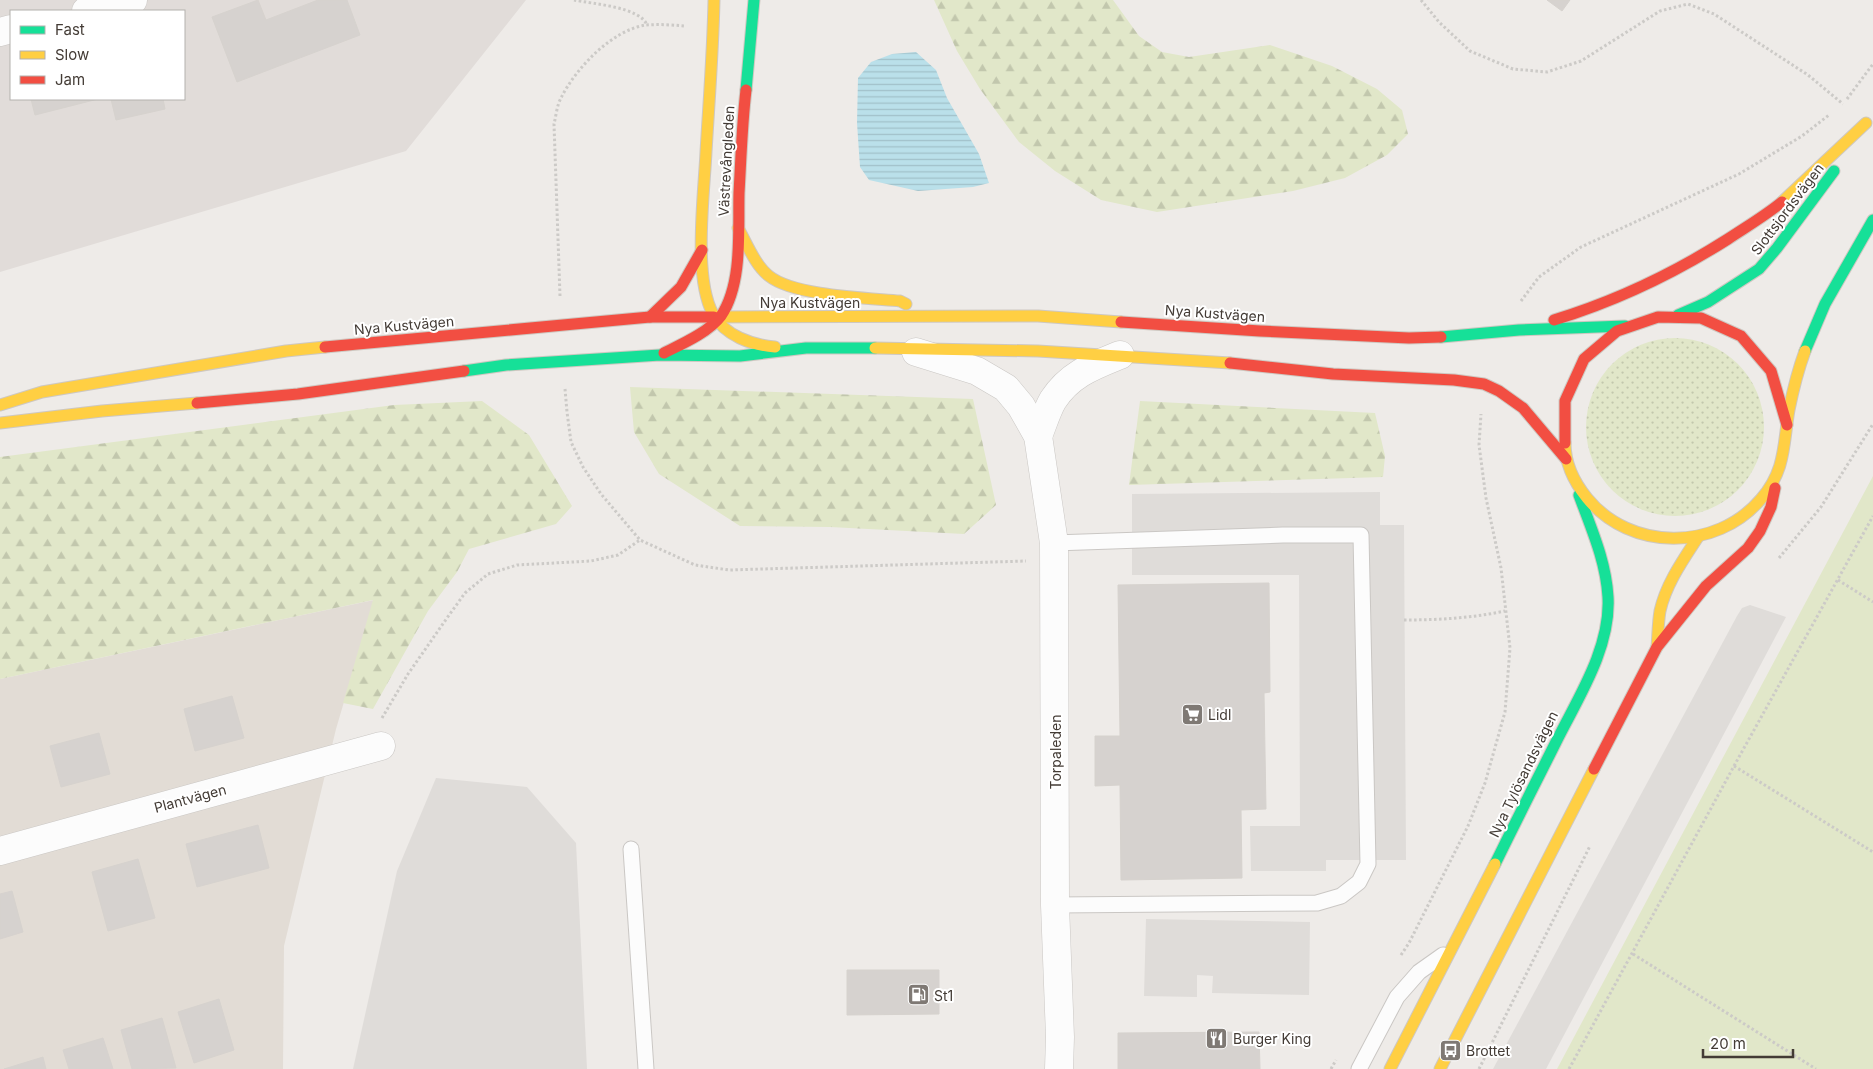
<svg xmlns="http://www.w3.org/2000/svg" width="1873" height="1069" viewBox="0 0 1873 1069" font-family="Inter,sans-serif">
<defs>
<pattern id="grass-dots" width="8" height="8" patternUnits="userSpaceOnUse" patternTransform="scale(1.25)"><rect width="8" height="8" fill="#e1e7c9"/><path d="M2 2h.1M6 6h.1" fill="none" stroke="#c2c7ad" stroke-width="1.8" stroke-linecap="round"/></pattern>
<pattern id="forest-firs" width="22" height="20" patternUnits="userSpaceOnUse" patternTransform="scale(1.25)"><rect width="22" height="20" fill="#e1e7c9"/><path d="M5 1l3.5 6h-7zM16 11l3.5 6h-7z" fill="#c2c7ad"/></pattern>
<pattern id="water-rules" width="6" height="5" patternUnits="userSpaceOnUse" patternTransform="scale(1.25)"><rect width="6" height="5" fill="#bae0ea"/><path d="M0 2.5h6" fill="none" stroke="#a1c1c9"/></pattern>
</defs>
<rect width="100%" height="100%" fill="#eeebe8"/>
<path fill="#e2dcd5" d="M374,600L336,729L284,946L283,1069H0V679Z"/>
<path fill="#e1dcd9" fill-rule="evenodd" d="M0,0H526L406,151L0,272ZM11,11H184V99H11Z"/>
<circle fill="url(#grass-dots)" cx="1675" cy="427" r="89"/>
<g fill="url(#forest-firs)">
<path d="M934,0H1113L1139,36L1162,52L1189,57L1270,45L1332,66L1377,89L1402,110L1408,134L1387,155L1345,178L1293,191L1157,212L1101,200L1055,171L1019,142L980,89L957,51Z"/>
<path d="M630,387L973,399L996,505L964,534L830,527L740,526L659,474L634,432Z"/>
<path d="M482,401L529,435L572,506L556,524L469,549L457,572L428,611L373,709L343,703L373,600L0,679V457L394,405Z"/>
<path d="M1140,401L1375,413L1385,456L1383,477L1129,485Z"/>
</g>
<path fill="#e1e7c9" d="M1873,476V1069H1557Z"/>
<g fill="#dfdcd9">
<path d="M1380,492V525H1404L1406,860H1326V871H1251L1250,826H1300L1299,575H1132V494Z"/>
<path d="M1750,605L1786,617L1546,1069H1493L1737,616L1742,608Z"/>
<path d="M436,778L527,787L576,843L587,1069H353L397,871Z"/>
<path d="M1146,919L1310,922L1309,995L1212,993L1213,976L1197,975V997L1144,996Z"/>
</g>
<path fill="url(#water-rules)" d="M916,52L936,70L947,98L979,154L989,183L973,187L918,191L869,180L860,167L857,123L858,78L871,62L892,54Z"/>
<g fill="#d6d2cf" stroke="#d6d2ce">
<path d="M258,0L266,20L318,0H347L360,35L237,82L212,17Z"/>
<path d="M1547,0H1570L1562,11Z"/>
<path d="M31,99H98L35,115Z"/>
<path d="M111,99H163L165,109L116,120Z"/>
<path d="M1269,583L1270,692L1264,693L1266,809L1241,810L1242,878L1121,880L1120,785L1095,786V736H1120L1118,585Z"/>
<path d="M232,696L244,738L195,751L184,709Z"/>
<path d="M99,733L110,774L61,787L50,746Z"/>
<path d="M258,825L269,868L197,887L186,844Z"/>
<path d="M138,859L155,918L108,931L92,872Z"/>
<path d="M12,891L23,932L0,939V894Z"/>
<path d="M847,970H939V1014L847,1015Z"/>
<path d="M219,999L234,1050L194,1063L178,1012Z"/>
<path d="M162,1018L176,1068L132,1069L121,1030Z"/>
<path d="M1259,1032L1260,1069H1118V1033Z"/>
<path d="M103,1038L113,1069H69L63,1050Z"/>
<path d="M43,1057L46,1069H4Z"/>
</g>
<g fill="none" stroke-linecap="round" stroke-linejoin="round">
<defs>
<g id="lane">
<path d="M1054,543L1283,535H1361L1368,864L1359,882L1341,896L1317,903L1055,905"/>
<path d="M631,849L646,1069"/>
<path d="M1359,1069L1397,997L1419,972L1443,955"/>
</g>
<g id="street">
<path d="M86,11L133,0"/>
<path d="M0,32L11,29"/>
<path d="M916,352L977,371L1006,388L1021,406L1038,436L1054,543L1055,905L1060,1037L1059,1069"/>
<path d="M1038,436C1043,424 1047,410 1053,400C1070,374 1093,366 1120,355"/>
<path d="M0,851L381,746"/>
</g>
<g id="fast">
<path d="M746,90L754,0"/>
<path d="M1678,315L1708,302L1759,269L1777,248L1834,171"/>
<path d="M1441,337L1519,330L1625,326"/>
<path d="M1805,351L1825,304L1873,220"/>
<path d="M464,371L506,365L660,355L740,356L806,348H875"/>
<path d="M1495,864C1515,823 1536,782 1556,742C1578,698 1611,648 1608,597C1606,561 1591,528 1579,495"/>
</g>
<g id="slow">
<path d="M714,0C713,51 709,101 706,152C704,195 693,277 713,314C725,336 752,345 775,347"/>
<path d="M1782,202L1866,123"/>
<path d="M738,228C747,244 755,265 769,276C794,296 867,298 900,301L906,304"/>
<path d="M714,317L1038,316L1121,322"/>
<path d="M875,348L1038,351L1230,363"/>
<path d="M0,405L42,392L286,351L325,347"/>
<path d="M0,423L102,411L197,403"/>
<path d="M1565,443C1565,464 1574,482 1587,498C1630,551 1716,552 1761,499C1786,470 1783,445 1789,410C1793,390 1798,370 1805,351"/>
<path d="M1657,647C1658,635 1658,623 1660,611C1666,584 1683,560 1698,537"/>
<path d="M1390,1069L1495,864"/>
<path d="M1440,1069L1594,769"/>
</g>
<g id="jam">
<path d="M650,317L681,287L702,250"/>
<path d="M1554,320C1616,301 1673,274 1728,239C1746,227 1765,216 1782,202"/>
<path d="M1121,322L1260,331L1409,338L1441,337"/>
<path d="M325,347L650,317H714"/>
<path d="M664,353C682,344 709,332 721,316C743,283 738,230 739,193C741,158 742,124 746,90"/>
<path d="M1230,363L1333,374L1454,380L1484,384L1499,391L1523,408L1566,459"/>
<path d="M197,403L298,394L464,371"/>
<path d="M1565,443V401L1584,359L1617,331L1658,317L1701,318L1741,336L1771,371L1787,425"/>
<path d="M1594,769L1657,647L1706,586L1748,548L1760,531L1771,507L1775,488"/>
</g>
</defs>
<use href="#lane" stroke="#cac7c4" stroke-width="17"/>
<use href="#street" stroke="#cac7c4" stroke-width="29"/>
<use href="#fast" stroke="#cec8c1" stroke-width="13"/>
<use href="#slow" stroke="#cec8c1" stroke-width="13"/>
<use href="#jam" stroke="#cec8c1" stroke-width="13"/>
<g stroke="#cccac7" stroke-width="3" stroke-dasharray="2.5 2.5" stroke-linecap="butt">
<path d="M574,0C593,4 640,7 647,25"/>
<path d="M1421,0L1439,22L1470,51L1513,69L1547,72L1581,61L1660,11L1688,4L1714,14L1808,75L1843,104"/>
<path d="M1847,99L1873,64"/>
<path d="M560,296L554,124C556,116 557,105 561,98C576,68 612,30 646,25C659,24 673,25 685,26"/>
<path d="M1521,301L1539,277L1581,247L1739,174L1802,136L1829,115"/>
<path d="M565,389L567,412L571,442L583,467L601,494L640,540L695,565L729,570L1026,561"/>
<path d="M1779,558L1821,507L1873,424"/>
<path d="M1838,580L1873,602"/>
<path d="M1404,620C1439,620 1472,618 1505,611"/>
<path d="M382,718L408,674L447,618L465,593L488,574L517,565L591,561L618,555L640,540"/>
<path d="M1734,766L1873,852"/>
<path d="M1633,954L1816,1069"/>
<path d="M1401,955L1409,943L1468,826L1485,783L1505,712L1510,648L1501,568L1486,498L1479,445L1481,414"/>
<path d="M1331,1069L1336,1060"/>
<path d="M1479,1069L1590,846"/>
<path d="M1569,1069L1734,766L1873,516"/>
</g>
<use href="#lane" stroke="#fcfcfc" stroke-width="15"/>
<use href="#street" stroke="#fcfcfc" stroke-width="28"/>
<use href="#fast" stroke="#16e098" stroke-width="11"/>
<use href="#slow" stroke="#ffcf43" stroke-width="11"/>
<use href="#jam" stroke="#f24e42" stroke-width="11"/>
</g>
<defs>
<symbol id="supermarket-square" viewBox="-11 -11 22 22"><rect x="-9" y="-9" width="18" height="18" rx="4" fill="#7f7974" stroke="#fff"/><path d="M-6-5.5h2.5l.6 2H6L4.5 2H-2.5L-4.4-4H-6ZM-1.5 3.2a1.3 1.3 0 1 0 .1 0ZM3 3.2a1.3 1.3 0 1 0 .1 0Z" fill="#fff"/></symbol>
<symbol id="fuel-square" viewBox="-11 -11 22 22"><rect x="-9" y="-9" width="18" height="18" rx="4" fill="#7f7974" stroke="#fff"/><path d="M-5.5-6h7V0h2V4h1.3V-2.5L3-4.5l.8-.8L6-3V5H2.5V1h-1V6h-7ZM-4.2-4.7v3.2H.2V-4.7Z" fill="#fff"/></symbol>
<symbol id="restaurant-square" viewBox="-11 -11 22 22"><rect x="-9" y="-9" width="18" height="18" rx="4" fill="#7f7974" stroke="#fff"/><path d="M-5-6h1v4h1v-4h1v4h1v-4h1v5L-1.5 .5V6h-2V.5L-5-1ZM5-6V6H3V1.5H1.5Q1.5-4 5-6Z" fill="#fff"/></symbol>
<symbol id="bus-square" viewBox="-11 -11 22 22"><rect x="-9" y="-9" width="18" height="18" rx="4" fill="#7f7974" stroke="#fff"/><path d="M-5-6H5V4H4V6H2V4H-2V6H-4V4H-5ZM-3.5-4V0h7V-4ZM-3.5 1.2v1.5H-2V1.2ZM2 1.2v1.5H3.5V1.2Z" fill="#fff"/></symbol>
</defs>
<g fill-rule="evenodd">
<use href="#supermarket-square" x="1180" y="702" width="25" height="25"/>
<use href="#fuel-square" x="906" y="982" width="25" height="25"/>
<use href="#restaurant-square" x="1204" y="1026" width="25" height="25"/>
<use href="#bus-square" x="1438" y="1038" width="25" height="25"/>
</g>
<g text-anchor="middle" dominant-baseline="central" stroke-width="4" stroke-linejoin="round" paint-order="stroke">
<g font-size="14" fill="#433b35" stroke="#fff">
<text transform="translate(726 161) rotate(-87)">Västrevångleden</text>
<text transform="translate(1787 209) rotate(-53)">Slottsjordsvägen</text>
<text x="810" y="302">Nya Kustvägen</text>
<text transform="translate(1215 313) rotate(4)">Nya Kustvägen</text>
<text transform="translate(404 325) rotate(-5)">Nya Kustvägen</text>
<text transform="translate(1055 752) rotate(-90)">Torpaleden</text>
<text transform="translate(1523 774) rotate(-64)">Nya Tylösandsvägen</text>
<text transform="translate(190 798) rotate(-15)">Plantvägen</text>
</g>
<g font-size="14" fill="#433b35" stroke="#fff" text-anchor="start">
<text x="1208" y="714">Lidl</text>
<text x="934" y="995">St1</text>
<text x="1233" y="1038">Burger King</text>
<text x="1466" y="1050">Brottet</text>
</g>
</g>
<rect x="10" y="10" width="175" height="90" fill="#ffffff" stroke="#b4b1ae"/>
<rect x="20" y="26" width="25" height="8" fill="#16e098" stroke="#b4b1ae"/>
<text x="55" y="35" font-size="15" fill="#433b35">Fast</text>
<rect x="20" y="51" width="25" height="8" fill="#ffcf43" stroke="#b4b1ae"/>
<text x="55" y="60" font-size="15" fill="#433b35">Slow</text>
<rect x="20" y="76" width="25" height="8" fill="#f24e42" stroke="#b4b1ae"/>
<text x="55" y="85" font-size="15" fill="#433b35">Jam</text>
<path d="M1703 1049v8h90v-8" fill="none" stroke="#433b35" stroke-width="2.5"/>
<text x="1710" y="1049" font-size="15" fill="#433b35" stroke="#ffffff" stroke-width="4" paint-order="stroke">20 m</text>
</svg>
